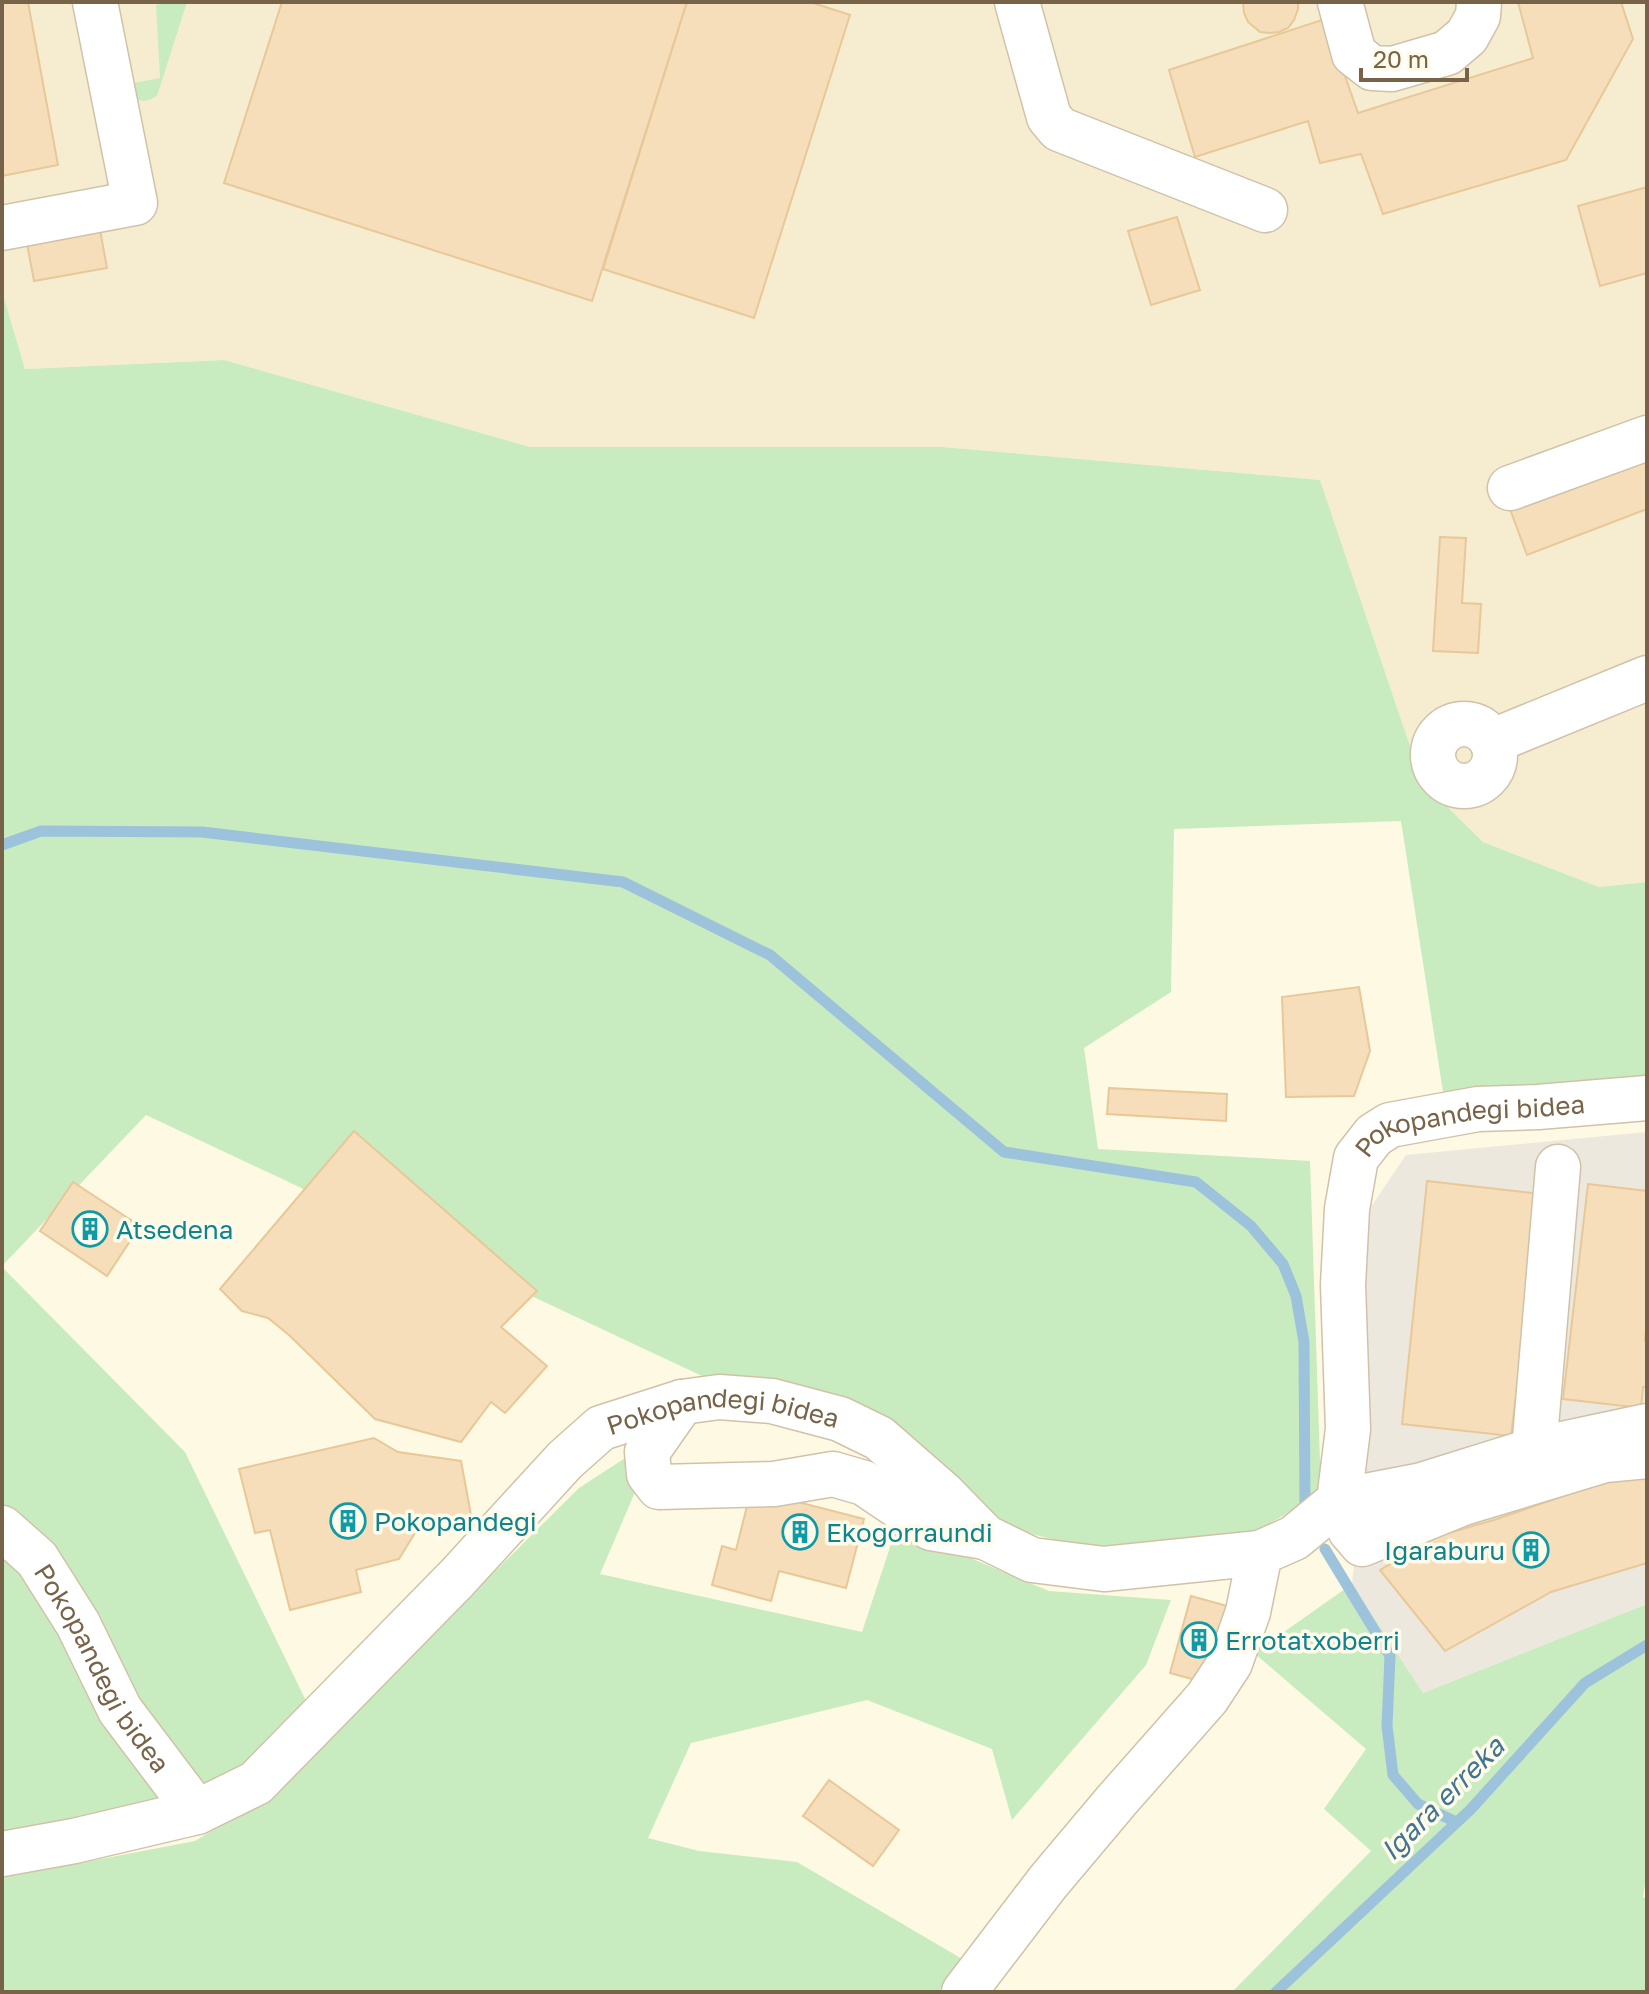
<svg xmlns="http://www.w3.org/2000/svg" width="1649" height="1994" viewBox="0 0 1649 1994" font-family="'Golos Text',sans-serif">
<rect width="100%" height="100%" fill="#fef9e3"/>
<path fill="#f6edd1" d="M2,2H1647V882L1599,887L1483,842L1421,782L1320,480L943,447H530L224,360L25,369L2,291Z"/>
<path fill="#ede8de" d="M1647,1132V1604L1423,1693L1352,1584L1366,1454V1214L1406,1155Z"/>
<g fill="#c8ecc0">
<path d="M171,2H187L157,96C141,105 134,101 128,84L160,78L156,5Z"/>
<path d="M2,291L25,369L224,360L530,447H943L1320,480L1422,782L1483,842L1599,887L1647,882V1077L1443,1092L1401,821L1174,829L1171,992L1084,1048L1098,1149L1310,1161L1321,1492L1252,1535L1095,1551L996,1524L858,1408L702,1376L146,1115L2,1266Z"/>
<path d="M2,1267L185,1452L307,1703L225,1786L2,1836Z"/>
<path d="M659,1436L600,1574L862,1632L898,1523L975,1560L1049,1591L1171,1600L1146,1665L1012,1820L992,1749L867,1700L691,1743L648,1838L699,1851L797,1862L964,1960L938,1992H2V1878L195,1841L281,1789L456,1610L579,1488Z"/>
<path d="M1352,1584L1423,1693L1647,1604V1871L1643,1897L1647,1899V1992H1232L1371,1851L1324,1809L1366,1749L1254,1653Z"/>
</g>
<g fill="none" stroke-linecap="round" stroke-linejoin="round">
<g stroke="#9cc3db" stroke-width="11">
<path d="M2,845L41,831L202,832L623,882L770,955L1004,1152L1196,1182L1251,1226L1283,1264L1296,1296L1304,1342L1305,1509"/>
<path d="M1325,1549L1390,1656L1387,1726L1393,1775L1418,1804L1456,1822"/>
<path d="M1276,1992L1471,1809L1585,1683L1647,1645"/>
</g>
</g>
<g fill="#f5deb9" stroke="#e8c898" stroke-width="2">
<path d="M2,2H28L58,165L2,176Z"/>
<path d="M282,2H687L592,301L224,183Z"/>
<path d="M687,2H810L850,15L754,318L603,269Z"/>
<path d="M1243,2H1298V9L1294,20L1288,28L1279,32L1270,33L1260,32L1248,22L1244,13Z"/>
<path d="M1518,2H1621L1633,39L1566,160L1383,214L1361,154L1320,163L1308,121L1195,157L1169,70L1325,19L1358,113L1533,58Z"/>
<path d="M1647,187V273L1600,286L1578,206Z"/>
<path d="M1177,217L1200,290L1151,305L1128,231Z"/>
<path d="M99,224L107,268L34,281L26,238Z"/>
<path d="M1647,447V509L1527,555L1507,501Z"/>
<path d="M1440,537L1466,538L1462,603L1481,604L1478,653L1433,651Z"/>
<path d="M1359,987L1370,1051L1354,1096L1286,1097L1282,997Z"/>
<path d="M1109,1088L1227,1094L1226,1121L1107,1114Z"/>
<path d="M354,1131L537,1291L501,1327L547,1366L505,1413L491,1402L461,1442L375,1419L289,1335L268,1318L242,1311L220,1289Z"/>
<path d="M1427,1181L1541,1194L1511,1436L1402,1424Z"/>
<path d="M73,1182L140,1226L107,1276L40,1231Z"/>
<path d="M1588,1184L1647,1191V1321L1645,1340H1647V1387H1643L1641,1408L1563,1399Z"/>
<path d="M374,1438L398,1452L461,1461L471,1515L418,1528L399,1559L356,1570L361,1592L290,1610L270,1530L255,1533L239,1469Z"/>
<path d="M1647,1469V1563L1551,1592L1445,1651L1380,1570L1438,1536L1497,1519L1566,1495Z"/>
<path d="M751,1490L864,1519L846,1588L779,1571L771,1601L712,1585L722,1546L736,1550Z"/>
<path d="M1191,1596L1227,1606L1207,1683L1170,1673Z"/>
<path d="M829,1780L899,1830L873,1866L803,1816Z"/>
</g>
<g fill="none" stroke-linecap="round" stroke-linejoin="round">
<defs>
<g id="minor">
<path d="M1017,2L1049,117L1059,129L1265,210"/>
<path d="M1340,2L1354,54L1372,68L1392,69L1447,53L1467,36L1478,16L1479,2"/>
<path d="M2,228L135,203L95,2"/>
<path d="M1510,488L1647,438"/>
<circle cx="1464" cy="755" r="31"/>
<path d="M1493,741L1647,678"/>
<path d="M682,1402L647,1452L649,1474L659,1487L774,1484L833,1474L864,1483L931,1528L985,1537"/>
<path d="M1647,1426L1534,1450L1422,1485L1339,1501L1350,1530L1362,1544L1463,1503L1605,1460L1647,1456"/>
<path d="M1534,1450L1558,1167"/>
<path id="s1" d="M2,1528L37,1559L78,1624L120,1710L197,1812"/>
<path id="s2" d="M2,1854L74,1841L197,1812L256,1783L457,1578L565,1460L601,1428L682,1402L719,1397L772,1401L840,1419L879,1438L942,1493L985,1537L1032,1560L1104,1569L1260,1553L1294,1538L1339,1501L1348,1429L1343,1285L1347,1209L1356,1158L1374,1135L1390,1125L1478,1109L1538,1107L1647,1098"/>
<path d="M964,1992L1048,1882L1117,1800L1207,1698L1230,1663L1248,1612L1260,1553"/>
</g>
</defs>
<use href="#minor" stroke="#d0c2a9" stroke-width="47"/>
<use href="#minor" stroke="#fff" stroke-width="44"/>
</g>
<defs>
<symbol id="building-ring" viewBox="-11 -11 22 22"><circle r="9.5" fill="#fffbea" stroke="#0f9aa8" stroke-width="1.5"/><path d="M-4-6H4V6H1V3H-1V6H-4ZM-2.5-4.3h1.7v1.8h-1.7ZM.8-4.3h1.7v1.8H.8ZM-2.5-1h1.7V.8h-1.7ZM.8-1h1.7V.8H.8Z" fill="#0f9aa8"/></symbol>
</defs>
<g fill-rule="evenodd">
<use href="#building-ring" x="70" y="1209" width="40" height="40"/>
<use href="#building-ring" x="328" y="1501" width="40" height="40"/>
<use href="#building-ring" x="780" y="1512" width="40" height="40"/>
<use href="#building-ring" x="1511" y="1530" width="40" height="40"/>
<use href="#building-ring" x="1179" y="1620" width="40" height="40"/>
</g>
<g text-anchor="middle" dominant-baseline="central" stroke-width="7" stroke-linejoin="round" paint-order="stroke">
<g font-size="26" fill="#776347" stroke="#fffbea">
<text stroke="none"><textPath href="#s2" startOffset="2042">Pokopandegi bidea</textPath></text>
<text stroke="none"><textPath href="#s2" startOffset="886">Pokopandegi bidea</textPath></text>
<text stroke="none"><textPath href="#s1" startOffset="174">Pokopandegi bidea</textPath></text>
</g>
<g font-size="26" fill="#0d838f" stroke="#fffbea" text-anchor="start">
<text x="116" y="1229">Atsedena</text>
<text x="374" y="1521">Pokopandegi</text>
<text x="826" y="1532">Ekogorraundi</text>
<text x="1505" y="1550" text-anchor="end">Igaraburu</text>
<text x="1225" y="1640">Errotatxoberri</text>
</g>
<g font-size="28" font-style="italic" fill="#427494" stroke="#fffbea">
<text transform="translate(1442 1798) rotate(-45)">Igara erreka</text>
</g>
</g>
<rect width="1649" height="1994" fill="none" stroke="#776347" stroke-width="8"/>
<path d="M1361 68v12h106v-12" fill="none" stroke="#776347" stroke-width="4"/>
<text x="1373" y="68" font-size="24" fill="#776347" stroke="#fffbea" stroke-width="6" paint-order="stroke">20 m</text>
</svg>
